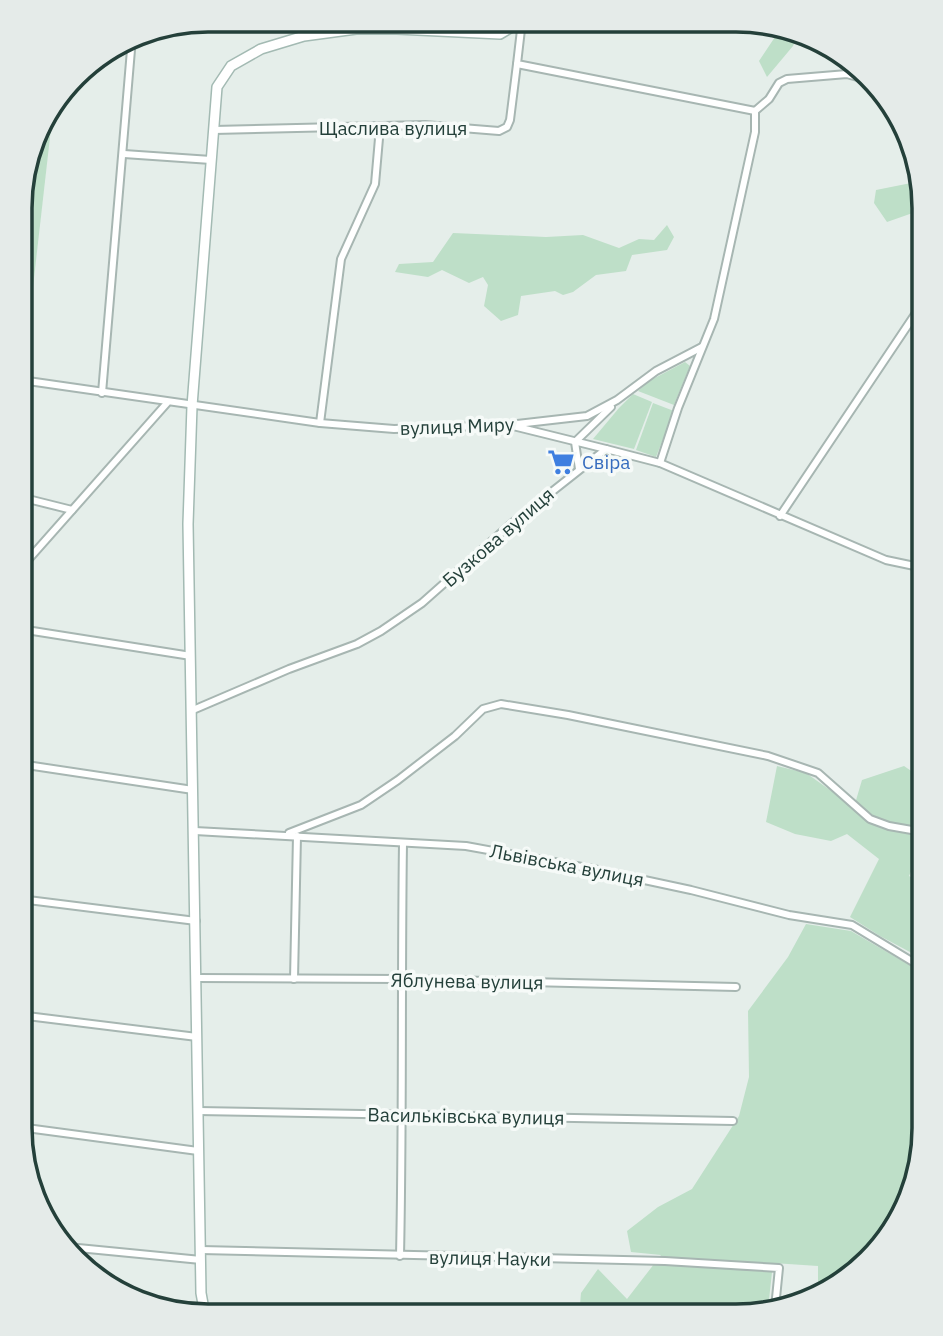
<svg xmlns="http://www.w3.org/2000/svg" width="943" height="1336" viewBox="0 0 943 1336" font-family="'IBM Plex Sans',sans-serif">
<rect width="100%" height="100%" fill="#e5eeea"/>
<g fill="#bedfc8">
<path d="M774,27L797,36L793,46L767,77L759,61L779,31Z"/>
<path d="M54,102L23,375H21V183L44,114Z"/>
<path d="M917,179L924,209L887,222L874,203L876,190L911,183Z"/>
<path d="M667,225L674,237L667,250L632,255L626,271L596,275L573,292L563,295L555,291L521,296L518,315L501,321L484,306L488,285L483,277L469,283L442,270L428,277L395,272L399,264L433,262L453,233L546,237L583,235L619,248L639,239L654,240Z"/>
<path d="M685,362L690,366L674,405L638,391L649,381Z"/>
<path d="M633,394L652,402L634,449L593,439L619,408Z"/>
<path d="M653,403L674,411L656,457L636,450Z"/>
<path d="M777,766L806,773L854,807L862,780L904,766L923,779V845L909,876L923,884V959L880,936L850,917L879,859L847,834L831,841L795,834L766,822Z"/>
<path d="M806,924L851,931L923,973V1141L892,1233L818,1298V1266L773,1263L768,1309L736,1317L579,1316L581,1293L598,1269L627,1299L661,1255L631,1252L627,1231L658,1207L692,1189L739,1116L749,1077L748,1011L788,957Z"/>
</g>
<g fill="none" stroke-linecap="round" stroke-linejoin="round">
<defs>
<g id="street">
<path d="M522,21L517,64L755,111"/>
<path d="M755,111L769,99L779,83L787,79L847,74L868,80"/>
<path d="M214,130L425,125L499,131L507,127L510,120L517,64"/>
<path d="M124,154L211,160"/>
<path d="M21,380L320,423L394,429L508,425L587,416L617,400L656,371L702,347"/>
<path d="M102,393L132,38"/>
<path d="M320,423L341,259L375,184L380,127"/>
<path d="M513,426L606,449"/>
<path d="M660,463L678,408L714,319L755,132V111"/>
<path d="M579,469L575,442L611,407"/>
<path d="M20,497L72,510"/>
<path d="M780,516L924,301"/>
<path d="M20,569L167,403"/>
<path d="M20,629L191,656"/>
<path d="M193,710L289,669L357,644L381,631L422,603L511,524L606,449L660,463L886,560L924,568"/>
<path d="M20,764L193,790"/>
<path d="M195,831L466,846L593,869L691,890L789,915L852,925L923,968"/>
<path d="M289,833L361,805L398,780L455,736L483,709L501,704L568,715L768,756L818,773L870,819L889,826L923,832"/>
<path d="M20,899L196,921"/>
<path d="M197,978L401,979L736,987"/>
<path d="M294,979L297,836"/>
<path d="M19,1015L197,1037"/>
<path d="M198,1111L733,1121"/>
<path d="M19,1127L198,1151"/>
<path d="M68,1247L201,1260"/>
<path d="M201,1250L665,1261L779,1268L775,1308"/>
<path d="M400,1256C403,1118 401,981 403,844"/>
</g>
<path id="secondary" d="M205,1315L201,1293L188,524L192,406L217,87L231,66L261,49L304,36L356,29H397L500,34L523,20"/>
</defs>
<use href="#street" stroke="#a7b6b2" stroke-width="10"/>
<use href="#secondary" stroke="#a3bab3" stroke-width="12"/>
<use href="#street" stroke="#fff" stroke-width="6"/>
<use href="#secondary" stroke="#fff" stroke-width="9"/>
</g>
<defs>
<symbol id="supermarket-bare" viewBox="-9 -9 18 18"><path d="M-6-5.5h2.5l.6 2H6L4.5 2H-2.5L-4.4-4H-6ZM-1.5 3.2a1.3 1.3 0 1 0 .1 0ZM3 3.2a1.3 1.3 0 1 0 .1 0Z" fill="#3f7fe0" stroke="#f6faf8" stroke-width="2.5" paint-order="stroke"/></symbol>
</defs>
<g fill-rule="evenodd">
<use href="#supermarket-bare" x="542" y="443" width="38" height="38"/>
</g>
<g text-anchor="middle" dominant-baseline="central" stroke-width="7" stroke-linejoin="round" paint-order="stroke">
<g font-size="19" fill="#24403a" stroke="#f6faf8">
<text x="393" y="128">Щаслива вулиця</text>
<text transform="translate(457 426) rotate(-2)">вулиця Миру</text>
<text transform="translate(498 537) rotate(-41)">Бузкова вулиця</text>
<text transform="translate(567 865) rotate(11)">Львівська вулиця</text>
<text transform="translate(467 981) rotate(1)">Яблунева вулиця</text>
<text transform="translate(466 1116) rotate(1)">Васильківська вулиця</text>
<text transform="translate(490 1258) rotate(1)">вулиця Науки</text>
</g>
<g font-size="19" fill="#366cbe" stroke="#f6faf8" text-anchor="start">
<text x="582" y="462">Свіра</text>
</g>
</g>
<path d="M0 0H943V1336H0ZM208 32H736A176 176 0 0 1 912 208V1128A176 176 0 0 1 736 1304H208A176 176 0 0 1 32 1128V208A176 176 0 0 1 208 32Z" fill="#e5ebe9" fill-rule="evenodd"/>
<path fill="none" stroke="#24403a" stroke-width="3.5" d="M208 32H736A176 176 0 0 1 912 208V1128A176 176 0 0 1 736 1304H208A176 176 0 0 1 32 1128V208A176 176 0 0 1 208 32Z"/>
</svg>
